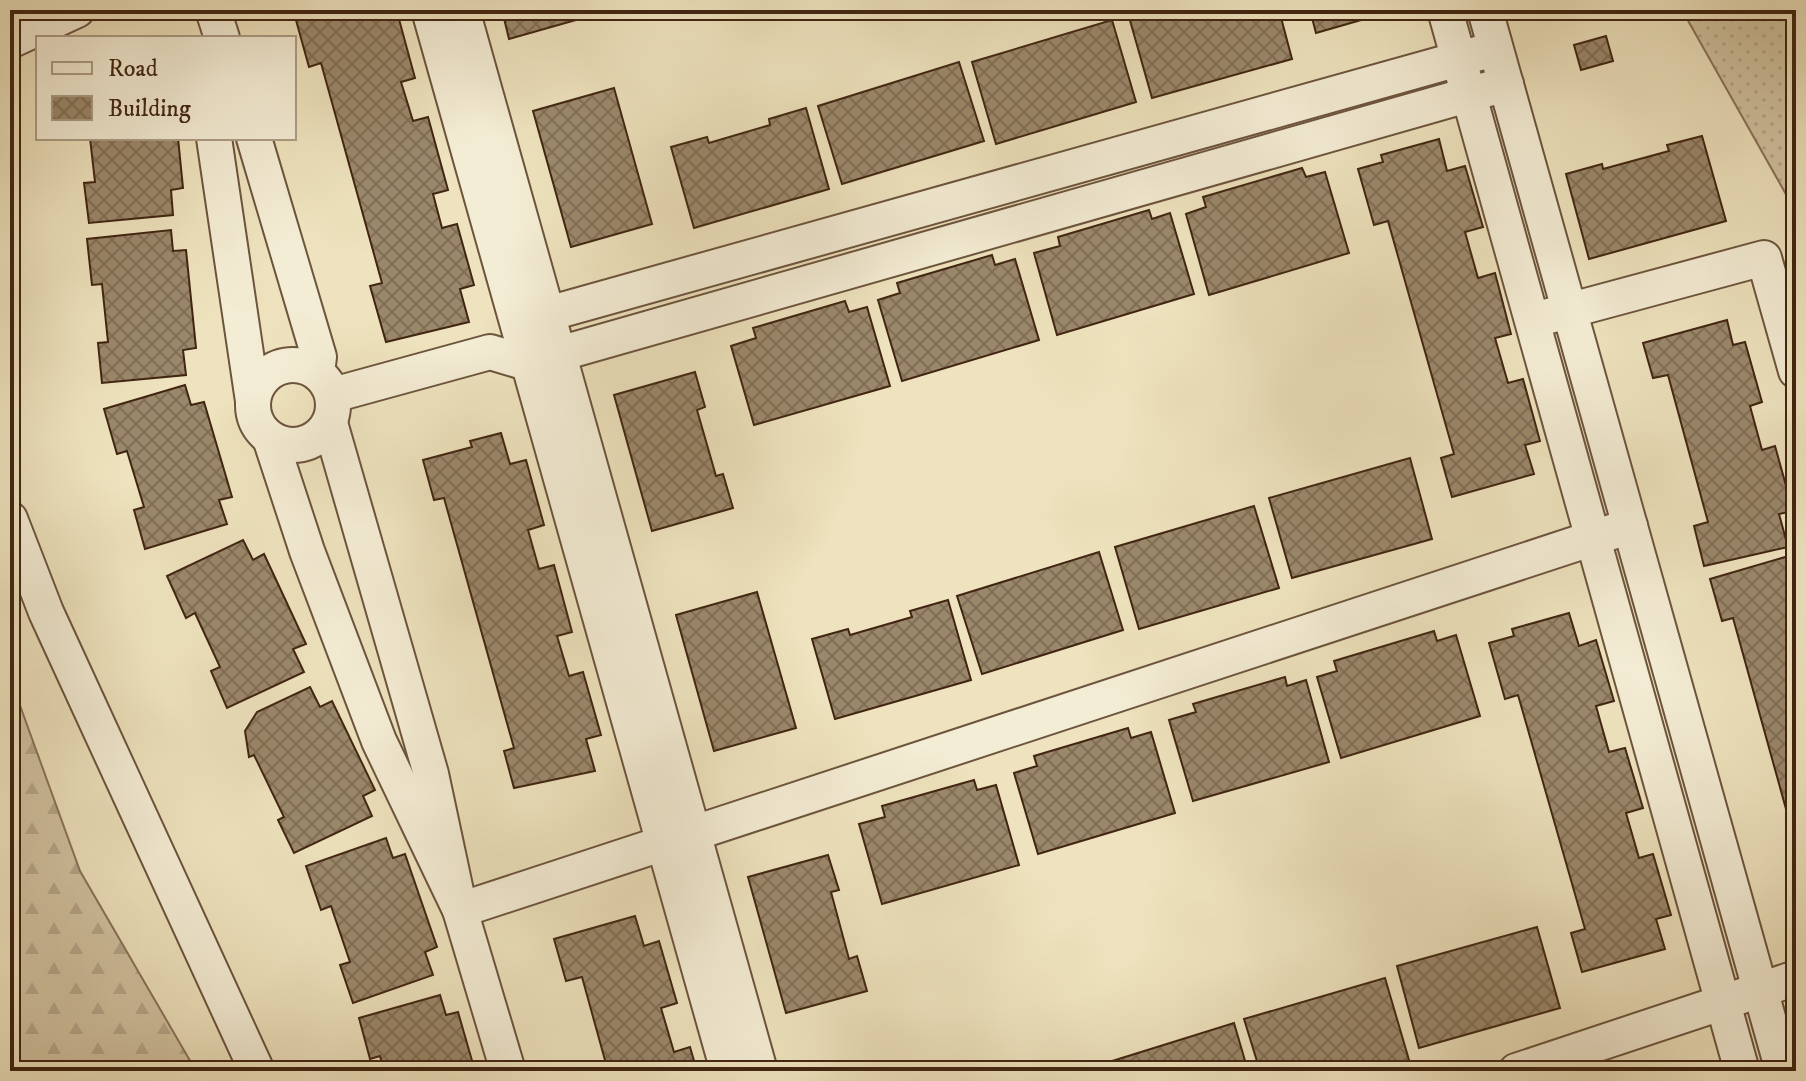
<svg xmlns="http://www.w3.org/2000/svg" width="1806" height="1081" viewBox="0 0 1806 1081" font-family="'IM FELL DW Pica',serif">
<defs>
<pattern id="grass-dots" width="8" height="8" patternUnits="userSpaceOnUse" patternTransform="scale(2)"><rect width="8" height="8" fill="#d1c3a1"/><path d="M2 2h.1M6 6h.1" fill="none" stroke="#b5a78a" stroke-width="1.8" stroke-linecap="round"/></pattern>
<pattern id="forest-firs" width="22" height="20" patternUnits="userSpaceOnUse" patternTransform="scale(2)"><rect width="22" height="20" fill="#d1c3a1"/><path d="M5 1l3.5 6h-7zM16 11l3.5 6h-7z" fill="#b5a78a"/></pattern>
<pattern id="building-cross-hatch" width="8" height="8" patternUnits="userSpaceOnUse" patternTransform="scale(2)"><rect width="8" height="8" fill="#9b886b"/><path d="M0 0l8 8M0 8l8-8" fill="none" stroke="#806f57"/></pattern>
</defs>
<rect width="100%" height="100%" fill="#eee3be"/>
<filter id="stains"><feTurbulence type="fractalNoise" baseFrequency=".0025" numOctaves="4"/><feColorMatrix values="0 0 0 0 .2 0 0 0 0 .09 0 0 0 0 .02 0 0 0 .5 -.17"/></filter>
<radialGradient id="worn" r=".72"><stop offset=".6" stop-color="#630" stop-opacity="0"/><stop offset="1" stop-color="#630" stop-opacity=".3"/></radialGradient>
<path fill="url(#grass-dots)" stroke="#89745a" stroke-width="2" d="M1682,10H1796V212Z"/>
<path fill="url(#forest-firs)" stroke="#89745a" stroke-width="2" d="M10,678L80,871L196,1071H10Z"/>
<g fill="url(#building-cross-hatch)" stroke="#412512" stroke-width="2">
<path d="M306,10H381L383,15L397,12L415,78L401,82L413,121L428,117L448,190L433,194L442,228L457,224L474,285L460,289L469,322L386,342L370,286L382,283L321,63L309,67L294,13Z"/>
<path d="M502,10H589L590,16L509,39Z"/>
<path d="M1156,10H1279L1292,59L1152,98L1129,17Z"/>
<path d="M1310,10H1396L1316,33Z"/>
<path d="M1112,20L1136,102L996,144L972,62Z"/>
<path d="M1606,36L1613,61L1581,70L1574,45Z"/>
<path d="M959,62L984,141L842,184L818,106Z"/>
<path d="M614,88L652,224L571,247L533,111Z"/>
<path d="M806,108L829,189L694,228L671,147L707,137L709,143L770,125L769,119Z"/>
<path d="M1702,136L1726,221L1589,259L1566,174L1602,164L1603,169L1669,151L1667,145Z"/>
<path d="M90,138H178L183,188L171,190L173,215L89,223L84,183L95,182Z"/>
<path d="M1439,139L1447,171L1465,166L1483,227L1465,232L1478,278L1495,273L1511,334L1495,338L1508,383L1523,379L1540,441L1525,445L1534,474L1452,497L1441,458L1454,454L1388,221L1374,225L1358,169L1383,162L1381,155Z"/>
<path d="M1302,168L1306,177L1325,172L1349,253L1209,295L1186,214L1206,207L1203,197Z"/>
<path d="M1149,210L1152,219L1170,213L1194,294L1057,335L1034,253L1060,246L1058,237Z"/>
<path d="M171,230L173,251L186,250L196,348L183,350L186,375L102,383L98,343L108,342L102,284L92,285L87,239Z"/>
<path d="M992,255L995,265L1015,259L1039,340L902,381L878,300L900,293L897,283Z"/>
<path d="M845,301L849,312L867,307L890,386L754,425L731,346L756,338L753,328Z"/>
<path d="M1727,320L1733,345L1745,342L1762,402L1750,406L1762,450L1775,446L1793,511L1779,514L1788,547L1704,566L1694,526L1708,522L1668,375L1653,378L1643,343Z"/>
<path d="M695,372L705,407L697,410L716,476L723,474L733,508L652,531L614,395Z"/>
<path d="M185,385L191,405L204,402L232,497L219,500L227,524L145,549L134,510L144,507L127,451L117,454L104,409Z"/>
<path d="M501,433L510,464L526,460L544,525L528,530L539,569L554,565L572,632L557,636L569,676L583,672L601,735L586,739L595,771L514,788L504,751L514,748L444,498L434,500L423,460L472,447L470,441Z"/>
<path d="M1410,458L1432,539L1292,578L1269,498Z"/>
<path d="M1254,506L1279,588L1139,629L1115,547Z"/>
<path d="M243,540L253,560L264,554L306,644L293,649L304,672L227,708L211,671L220,667L195,613L186,618L167,576Z"/>
<path d="M1099,552L1123,630L982,674L957,596Z"/>
<path d="M1792,555L1796,569V845L1733,618L1722,621L1710,579Z"/>
<path d="M757,592L796,728L714,751L676,615Z"/>
<path d="M948,600L971,680L835,719L812,639L848,629L850,635L912,617L910,611Z"/>
<path d="M1569,613L1579,646L1596,640L1614,701L1596,706L1609,752L1625,748L1643,808L1626,813L1639,858L1653,854L1671,915L1656,919L1665,949L1582,972L1571,933L1585,929L1518,695L1505,699L1489,643L1514,636L1512,629Z"/>
<path d="M1434,631L1437,641L1456,635L1480,716L1341,758L1317,677L1337,671L1334,661Z"/>
<path d="M1285,677L1287,686L1306,680L1329,762L1193,801L1169,720L1196,712L1193,704Z"/>
<path d="M310,687L320,707L332,701L375,790L363,796L372,816L294,853L278,820L284,817L254,755L249,757L245,731L257,712Z"/>
<path d="M1128,728L1131,738L1151,732L1175,813L1038,854L1014,773L1037,766L1034,756Z"/>
<path d="M974,780L977,790L996,785L1019,865L882,904L859,824L885,817L882,806Z"/>
<path d="M386,838L393,858L405,854L437,947L425,952L433,975L353,1003L340,965L350,962L331,906L321,910L306,866Z"/>
<path d="M828,855L839,890L831,892L849,959L857,956L867,991L786,1013L748,877Z"/>
<path d="M635,916L644,946L659,941L677,1003L661,1008L674,1052L690,1047L697,1071H608L582,977L566,981L554,939Z"/>
<path d="M1537,927L1560,1008L1419,1048L1397,966Z"/>
<path d="M1385,978L1409,1060L1371,1071H1260L1244,1019Z"/>
<path d="M440,995L446,1015L458,1012L475,1071H384L380,1056L370,1059L359,1018Z"/>
<path d="M1234,1023L1248,1071H1094L1093,1067Z"/>
</g>
<g fill="none" stroke-linecap="round" stroke-linejoin="round">
<defs>
<g id="minor">
<path d="M213,10L222,38"/>
<path d="M429,10L728,1071"/>
<path d="M462,10L760,1071"/>
<path d="M1445,10L1742,1071"/>
<path d="M1485,10L1783,1071"/>
<path d="M10,41L77,10"/>
<path d="M214,138L253,401"/>
<path d="M254,138L319,357L317,372"/>
<path d="M1549,316L1764,258L1796,371"/>
<path d="M526,320L1480,53"/>
<circle cx="293" cy="405" r="40"/>
<path d="M333,395L490,352L527,363L1506,84"/>
<path d="M330,423L431,774L460,910L508,1071"/>
<path d="M270,438L307,551L379,741L460,910L1630,526"/>
<path d="M10,519L46,612L257,1071"/>
<path d="M1516,1071L1796,978"/>
</g>
</defs>
<use href="#minor" stroke="#6c543d" stroke-width="38"/>
<use href="#minor" stroke="#f4edd5" stroke-width="34"/>
</g>
<rect width="1806" height="1081" fill="none" stroke="#eee3be" stroke-width="40"/>
<rect x="12" y="12" width="1782" height="1057" fill="none" stroke="#412512" stroke-width="4"/>
<rect x="20" y="20" width="1766" height="1041" fill="none" stroke="#412512" stroke-width="2"/>
<rect x="36" y="36" width="260" height="104" fill="#f4edd5" stroke="#ac9d87" stroke-width="2"/>
<rect x="52" y="62" width="40" height="12" fill="#f4edd5" stroke="#ac9d87" stroke-width="2"/>
<text x="108" y="76" font-size="24" fill="#412512">Road</text>
<rect x="52" y="96" width="40" height="24" fill="url(#building-cross-hatch)" stroke="#ac9d87" stroke-width="2"/>
<text x="108" y="116" font-size="24" fill="#412512">Building</text>
<rect width="100%" height="100%" filter="url(#stains)"/>
<rect width="100%" height="100%" fill="url(#worn)"/>
</svg>
